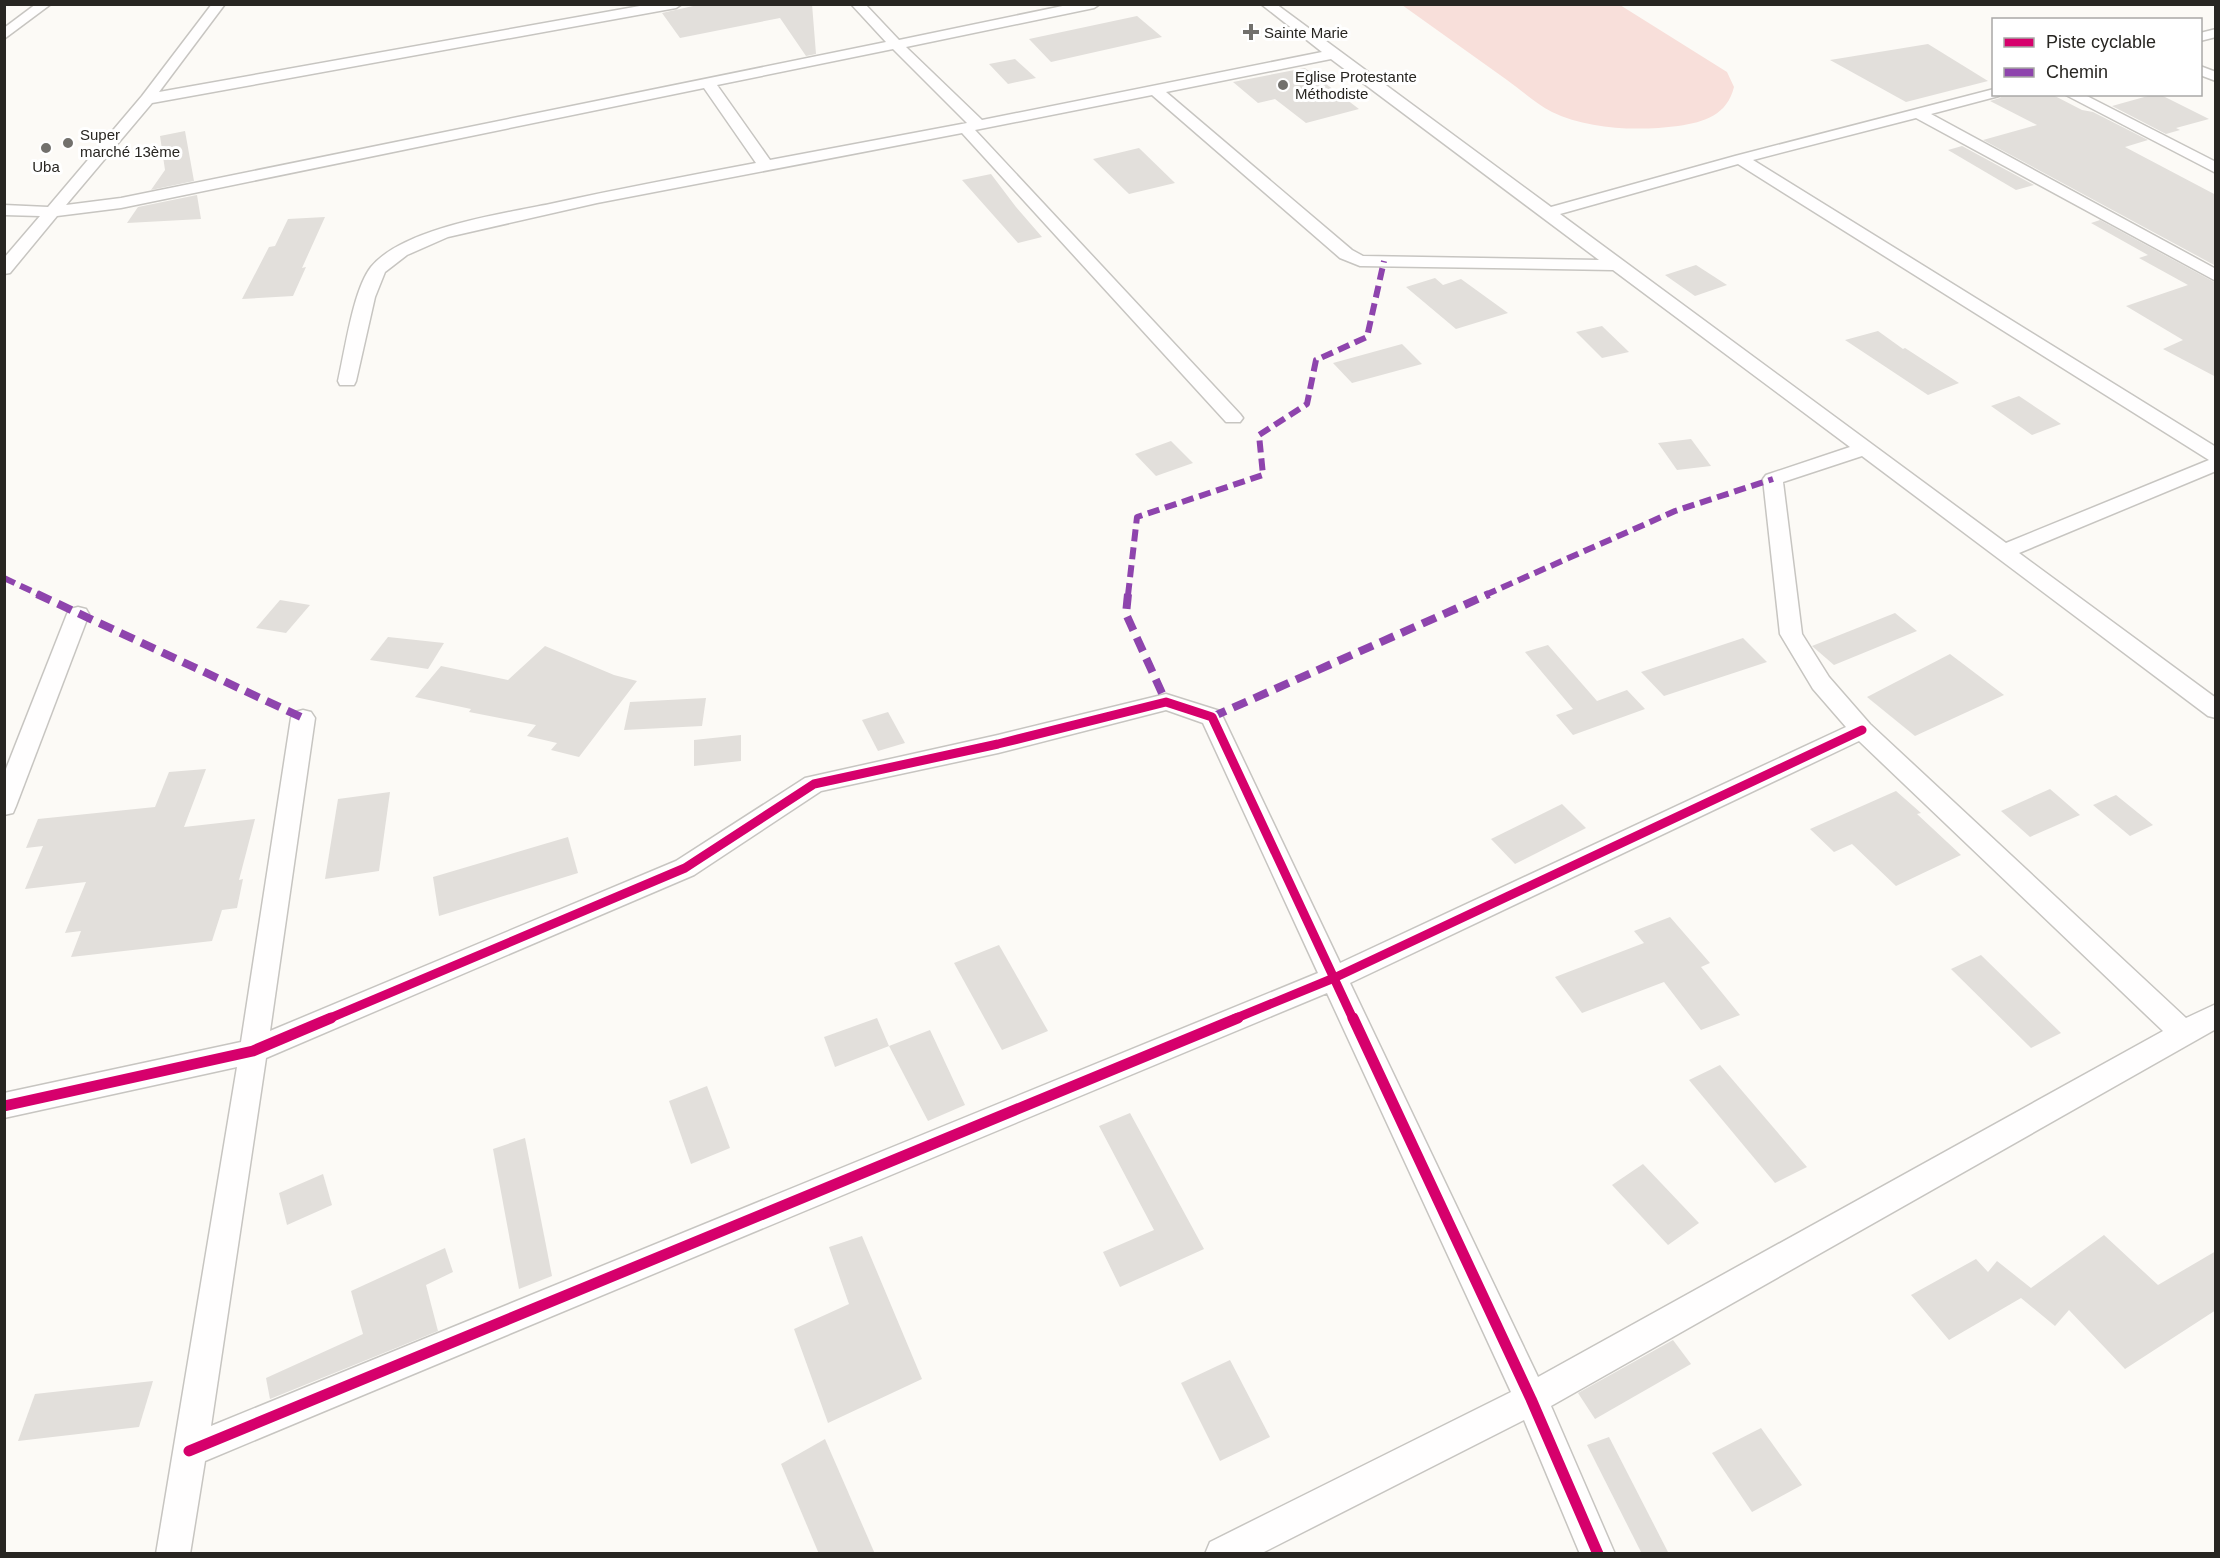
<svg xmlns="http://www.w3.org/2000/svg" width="2220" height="1558" viewBox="0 0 2220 1558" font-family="Arial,sans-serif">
<rect width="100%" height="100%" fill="#fcfaf6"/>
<path fill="#f8dfda" d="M1402,5H1620L1727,72L1734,87C1727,115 1705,122 1678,126C1639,131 1589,130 1552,112C1536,104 1521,90 1507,80C1472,55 1437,30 1402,5Z"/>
<g fill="#e2dfdb">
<path d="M702,4H812L816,54L806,56L780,18L680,38L662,13Z"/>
<path d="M1137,16L1162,37L1051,62L1029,39Z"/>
<path d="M1928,44L1988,81L1906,102L1830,60Z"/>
<path d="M1015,59L1036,78L1008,84L989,64Z"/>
<path d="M1305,68L1359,109L1306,123L1275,99L1258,103L1233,82Z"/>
<path d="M2002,94H2051L2082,110L2093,112L2148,140L2125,147L2216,195V266L1983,140L2037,125L1990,101L2000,98Z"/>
<path d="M2155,94H2159L2209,119L2176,128L2180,130L2166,134L2112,106Z"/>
<path d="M185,131L194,181L151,190L165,170L160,136Z"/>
<path d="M1962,146L2034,185L2016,190L1948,150Z"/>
<path d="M1139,148L1175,183L1129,194L1093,159Z"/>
<path d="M991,174L1016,207L1042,237L1018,243L962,180Z"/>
<path d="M197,195L201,219L127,223L138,207Z"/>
<path d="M325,217L302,268L306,267L293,296L242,299L269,247L275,246L288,219Z"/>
<path d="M2100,220L2216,283V377L2163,349L2183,340L2126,306L2188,285L2139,258L2148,255L2091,223Z"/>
<path d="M1696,265L1727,285L1695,296L1665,275Z"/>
<path d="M1435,278L1443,285L1461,279L1508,313L1456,329L1406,287Z"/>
<path d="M1602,326L1629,352L1602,358L1576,332Z"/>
<path d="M1878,331L1903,349L1905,348L1959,383L1928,395L1845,340Z"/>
<path d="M1402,344L1422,364L1352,383L1333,363Z"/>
<path d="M2019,396L2061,424L2032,435L1991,406Z"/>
<path d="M1691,439L1711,466L1677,470L1658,443Z"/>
<path d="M1171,441L1193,463L1156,476L1135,454Z"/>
<path d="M280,600L310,605L286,633L256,628Z"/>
<path d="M1895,613L1917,631L1834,665L1812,646Z"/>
<path d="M388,637L444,643L428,669L370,660Z"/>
<path d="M1743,638L1767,662L1664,696L1641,672Z"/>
<path d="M1548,645L1597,701L1627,690L1645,709L1573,735L1556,715L1573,709L1525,652Z"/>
<path d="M545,646L614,675L637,681L579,757L551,750L557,743L527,736L536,725L469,712L471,709L415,697L441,666L508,680Z"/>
<path d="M1950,654L2004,695L1915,736L1867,697Z"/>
<path d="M706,698L702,726L624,730L630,702Z"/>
<path d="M888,712L905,743L878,751L862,720Z"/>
<path d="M741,735V761L694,766V740Z"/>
<path d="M206,769L184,827L255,819L239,880L243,879L237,908L222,910L212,941L71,957L81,931L65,933L86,882L25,889L43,846L26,848L38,819L155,807L169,772Z"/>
<path d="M2050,789L2080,815L2030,837L2001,811Z"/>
<path d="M1896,791L1921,813L1917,814L1961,855L1896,886L1852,844L1834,852L1810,829Z"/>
<path d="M390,792L379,871L325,879L338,799Z"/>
<path d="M2116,795L2153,825L2130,836L2093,805Z"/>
<path d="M1562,804L1586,828L1515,864L1491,839Z"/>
<path d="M568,837L578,873L439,916L433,877Z"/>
<path d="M1670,917L1710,963L1701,967L1740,1015L1701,1030L1664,982L1582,1013L1555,977L1644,943L1634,931Z"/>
<path d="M999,945L1048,1031L1002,1050L954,963Z"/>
<path d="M1981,955L2061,1033L2031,1048L1951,969Z"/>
<path d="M877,1018L889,1046L835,1067L824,1037Z"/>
<path d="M930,1030L965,1105L928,1121L889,1046Z"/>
<path d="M1720,1065L1807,1167L1775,1183L1689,1080Z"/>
<path d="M707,1086L730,1148L691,1164L669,1101Z"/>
<path d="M1130,1113L1204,1249L1120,1287L1103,1252L1154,1230L1099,1126Z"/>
<path d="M525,1138L552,1276L519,1289L493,1149Z"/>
<path d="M1643,1164L1699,1223L1668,1245L1612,1185Z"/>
<path d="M323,1174L332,1205L287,1225L279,1193Z"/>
<path d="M2104,1235L2158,1285L2216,1251V1310L2125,1369L2069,1310L2055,1326L2021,1298L1949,1340L1911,1295L1976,1259L1988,1272L1997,1261L2031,1288Z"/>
<path d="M862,1236L922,1379L828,1423L794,1329L849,1304L829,1247Z"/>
<path d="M445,1248L453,1272L426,1285L438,1331L270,1399L266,1378L363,1334L351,1291Z"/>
<path d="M1673,1340L1691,1364L1595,1419L1578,1393Z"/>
<path d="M1230,1360L1270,1437L1220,1461L1181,1383Z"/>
<path d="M153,1381L139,1427L18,1441L35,1394Z"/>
<path d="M1761,1428L1802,1485L1752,1512L1712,1453Z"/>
<path d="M1609,1437L1669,1554H1642L1587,1445Z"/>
<path d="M825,1439L875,1554H819L781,1464Z"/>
</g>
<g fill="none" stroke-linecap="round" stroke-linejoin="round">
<defs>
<g id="minor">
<path d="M36,4H51L4,39V28Z"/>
<path d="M212,4H225L159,92L651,4H682L676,8L152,103L66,205L121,198L886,42L851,4H865L899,40L1072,4H1100L1094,8L906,47L982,120L1322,52L1261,4H1276L1551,207L1735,156L1994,89V94H2000L1999,96L1931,114L2216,269V281L1916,118L1753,160L2216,447V471L2019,553L2216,698V718L2208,716L1862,456L1783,482L1802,634L1829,677L1870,724L2186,1018L2216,1004V1029L1551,1406L1615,1554H1580L1524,1420L1260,1554H1205L1210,1542L1511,1392L1327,993L205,1461L190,1554H156L237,1067L4,1118V1093L241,1042L291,718L295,712L303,710L311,712L315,718L270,1031L676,861L805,778L998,735L1166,694L1220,711L1340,963L1846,727L1813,689L1780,634L1763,479L1766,475L1850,447L1613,270L1360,266L1340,258L1152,95L975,130L1240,414L1243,418L1240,422H1226L962,133L597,203L448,237L407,255L385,272L375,297L356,381L354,385H340L338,381C345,351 353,290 371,267C403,228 501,214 550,204C618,189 687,176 756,163L704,88L121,208L57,216L10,273L4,274V258L40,216L4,215V205L48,207L142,96ZM893,49L967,123L770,160L717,85ZM1331,59L1599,260L1363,256L1352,250L1166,92ZM1738,164L2209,460L2006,543L1560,214ZM1166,710L1203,723L1318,973L211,1426L266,1058L694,875L821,791L998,753ZM1859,741L2163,1031L1538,1377L1350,983Z"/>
<path d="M2216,29V37L2200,41V33Z"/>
<path d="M2200,66L2216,72V81L2200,75Z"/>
<path d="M2064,94H2083L2216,162V173Z"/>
<path d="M78,607L86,609L89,614L16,806L13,813L4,815V774L67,614L70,609Z"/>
</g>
</defs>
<use href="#minor" stroke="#c7c5c1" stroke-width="3"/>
<use href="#minor" fill="#fffefe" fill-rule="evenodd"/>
<g stroke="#8e44ad" stroke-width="6" stroke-dasharray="12 6" stroke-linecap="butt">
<path d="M4,578L40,595"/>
<path d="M1128,595L1137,517L1263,475L1259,435L1307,404L1316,360L1367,337L1384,261"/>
<path d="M1485,595L1675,511L1773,479"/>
</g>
<g stroke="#8e44ad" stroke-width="8" stroke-dasharray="15 8" stroke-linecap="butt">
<path d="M37,594L303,718"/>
<path d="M1128,594L1126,614L1166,702"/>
<path d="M1212,717L1489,594"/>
</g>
<defs>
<g id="cycleway-far1">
<path d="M328,1019L685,868L814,784L998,744L1166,702L1212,717L1353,1019"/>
<path d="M1234,1019L1334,978L1862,730"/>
</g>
<g id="cycleway">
<path d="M1353,1018L1531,1399L1598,1554"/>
<path d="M4,1106L253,1051L331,1018"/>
<path d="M189,1451L1238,1018"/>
</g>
</defs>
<use href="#cycleway-far1" stroke="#fff" stroke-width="13"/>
<use href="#cycleway" stroke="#fff" stroke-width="15"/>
<use href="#cycleway-far1" stroke="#d6006c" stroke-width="9"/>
<use href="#cycleway" stroke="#d6006c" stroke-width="11"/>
</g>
<g fill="#72706c" stroke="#fff" stroke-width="2">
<path d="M1248 23h6v6h6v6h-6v6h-6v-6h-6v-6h6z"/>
<circle cx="1283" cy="85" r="6"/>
<circle cx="68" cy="143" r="6"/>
<circle cx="46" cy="148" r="6"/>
</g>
<g text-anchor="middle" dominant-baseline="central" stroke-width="6" stroke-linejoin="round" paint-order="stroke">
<g font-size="15" fill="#282622" stroke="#fff" text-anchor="start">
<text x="1264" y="32">Sainte Marie</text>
<text x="1295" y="76">Eglise Protestante<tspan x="1295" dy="17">Méthodiste</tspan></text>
<text x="80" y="134">Super<tspan x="80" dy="17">marché 13ème</tspan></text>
<text x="46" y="166" text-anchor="middle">Uba</text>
</g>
</g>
<rect width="2220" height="1558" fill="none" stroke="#282622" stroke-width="12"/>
<rect x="1992" y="18" width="210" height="78" fill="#ffffff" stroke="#a9a8a7" stroke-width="1.5"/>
<rect x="2004" y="38" width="30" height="9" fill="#d6006c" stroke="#a9a8a7" stroke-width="1.5"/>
<text x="2046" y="48" font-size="18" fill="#282622">Piste cyclable</text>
<rect x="2004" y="68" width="30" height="9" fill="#8e44ad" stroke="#a9a8a7" stroke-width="1.5"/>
<text x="2046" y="78" font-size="18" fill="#282622">Chemin</text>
</svg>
